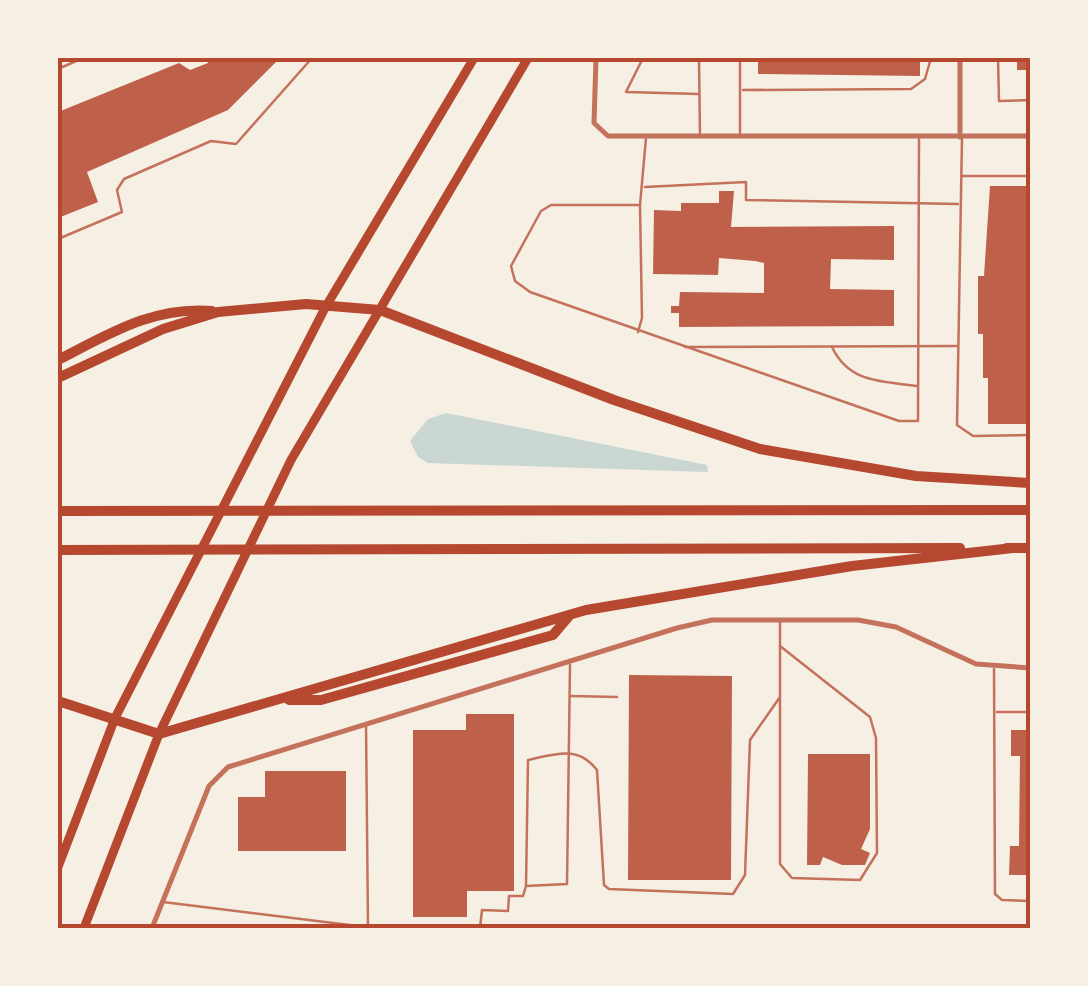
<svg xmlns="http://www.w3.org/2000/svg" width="1088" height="986" viewBox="0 0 1088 986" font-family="'Playfair Display',serif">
<rect width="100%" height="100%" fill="#f6efe4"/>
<path fill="#c9d6d2" d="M446,413L707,465L708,472L428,463L418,457L410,441L428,419Z"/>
<g fill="#bf614a">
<path d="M208,58H280L228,110L87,172L98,202L58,218V112L179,63L190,70L208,63Z"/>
<path d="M758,58H920V76L758,74Z"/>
<rect x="1017" y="58" width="13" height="12"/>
<path d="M990,186H1030V424H988V378H983V334H978V276H984Z"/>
<path d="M719,191H734L731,227L894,226V260L831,259L830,289L894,290V326L679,327V313H671V306H679L680,292L764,293V263L755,261L719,258L718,275L653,274L654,210L681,211V203H719Z"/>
<path d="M629,675L732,676L731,880H628Z"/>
<path d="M466,714H514V891H467V917H413V730H466Z"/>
<path d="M1011,730H1030V875H1009L1010,846H1019L1020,756H1011Z"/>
<path d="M808,754H870V829L861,849L870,853L865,865H842L823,857L820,865H807Z"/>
<path d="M265,771H346V851H238V797H265Z"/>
</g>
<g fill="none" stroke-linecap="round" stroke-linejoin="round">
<g stroke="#c5725c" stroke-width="2.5">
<path d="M643,58L626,92L699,94"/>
<path d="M676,58L699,60L700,135"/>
<path d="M998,58L999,101L1030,100"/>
<path d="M58,69L83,58"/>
<path d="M743,90L911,89L925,79L931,58"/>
<path d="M740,135V58"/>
<path d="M646,138L640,205H551L541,211L511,266L515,281L530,292L899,421H918L919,139"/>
<path d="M962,138L957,425L973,436L1030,435"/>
<path d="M962,176H1030"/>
<path d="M645,187L746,182V200L958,204"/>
<path d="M58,239L122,212L117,190L124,179L211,141L236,144L312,58"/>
<path d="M638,332L642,318L640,206"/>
<path d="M685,347L957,346"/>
<path d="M832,347C849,383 881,381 917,386"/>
<path d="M994,669L995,894L1002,900L1030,901"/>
<path d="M571,696L617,697"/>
<path d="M780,698V864L792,878L860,880L877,853L876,738L870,717L780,646"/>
<path d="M997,712H1030"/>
<path d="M366,724L368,926"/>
<path d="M526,886L528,760C555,754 578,745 597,770L604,885L609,889L733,894L745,875L750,740L780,697V621"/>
<path d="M163,902L374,928"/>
<path d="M480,928L482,910L508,911L509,896H523L526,886L567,884L570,665"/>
</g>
<g stroke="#c5725c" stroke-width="5">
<path d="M596,58L594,123L608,136H1030"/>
<path d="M960,58V137"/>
<path d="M152,928L209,786L228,767L677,628L712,620H858L896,627L976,664L1030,668"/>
</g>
<g stroke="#b5482f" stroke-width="9">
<path d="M58,867L115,718"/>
<path d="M84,928L159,734"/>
</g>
<g stroke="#b5482f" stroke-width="9">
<path d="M115,718L325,308L474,58"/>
<path d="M159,734L291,460L528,58"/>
</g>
<g stroke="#b5482f" stroke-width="10">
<path d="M58,360C109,334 153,306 212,311"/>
<path d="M58,378L163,329L218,312L306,304L380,310L614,400L760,449L916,476L1030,483"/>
<path d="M58,511L1030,510"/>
<path d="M1007,548H1030"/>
<path d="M58,550L960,548"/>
<path d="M289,700H321L553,635L569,616"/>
<path d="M58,701L159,734L586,610L852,566L1013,548"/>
</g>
</g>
<rect width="1088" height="986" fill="none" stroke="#f6efe4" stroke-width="120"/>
<rect x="60" y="60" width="968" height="866" fill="none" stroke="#b5482f" stroke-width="4"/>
</svg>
